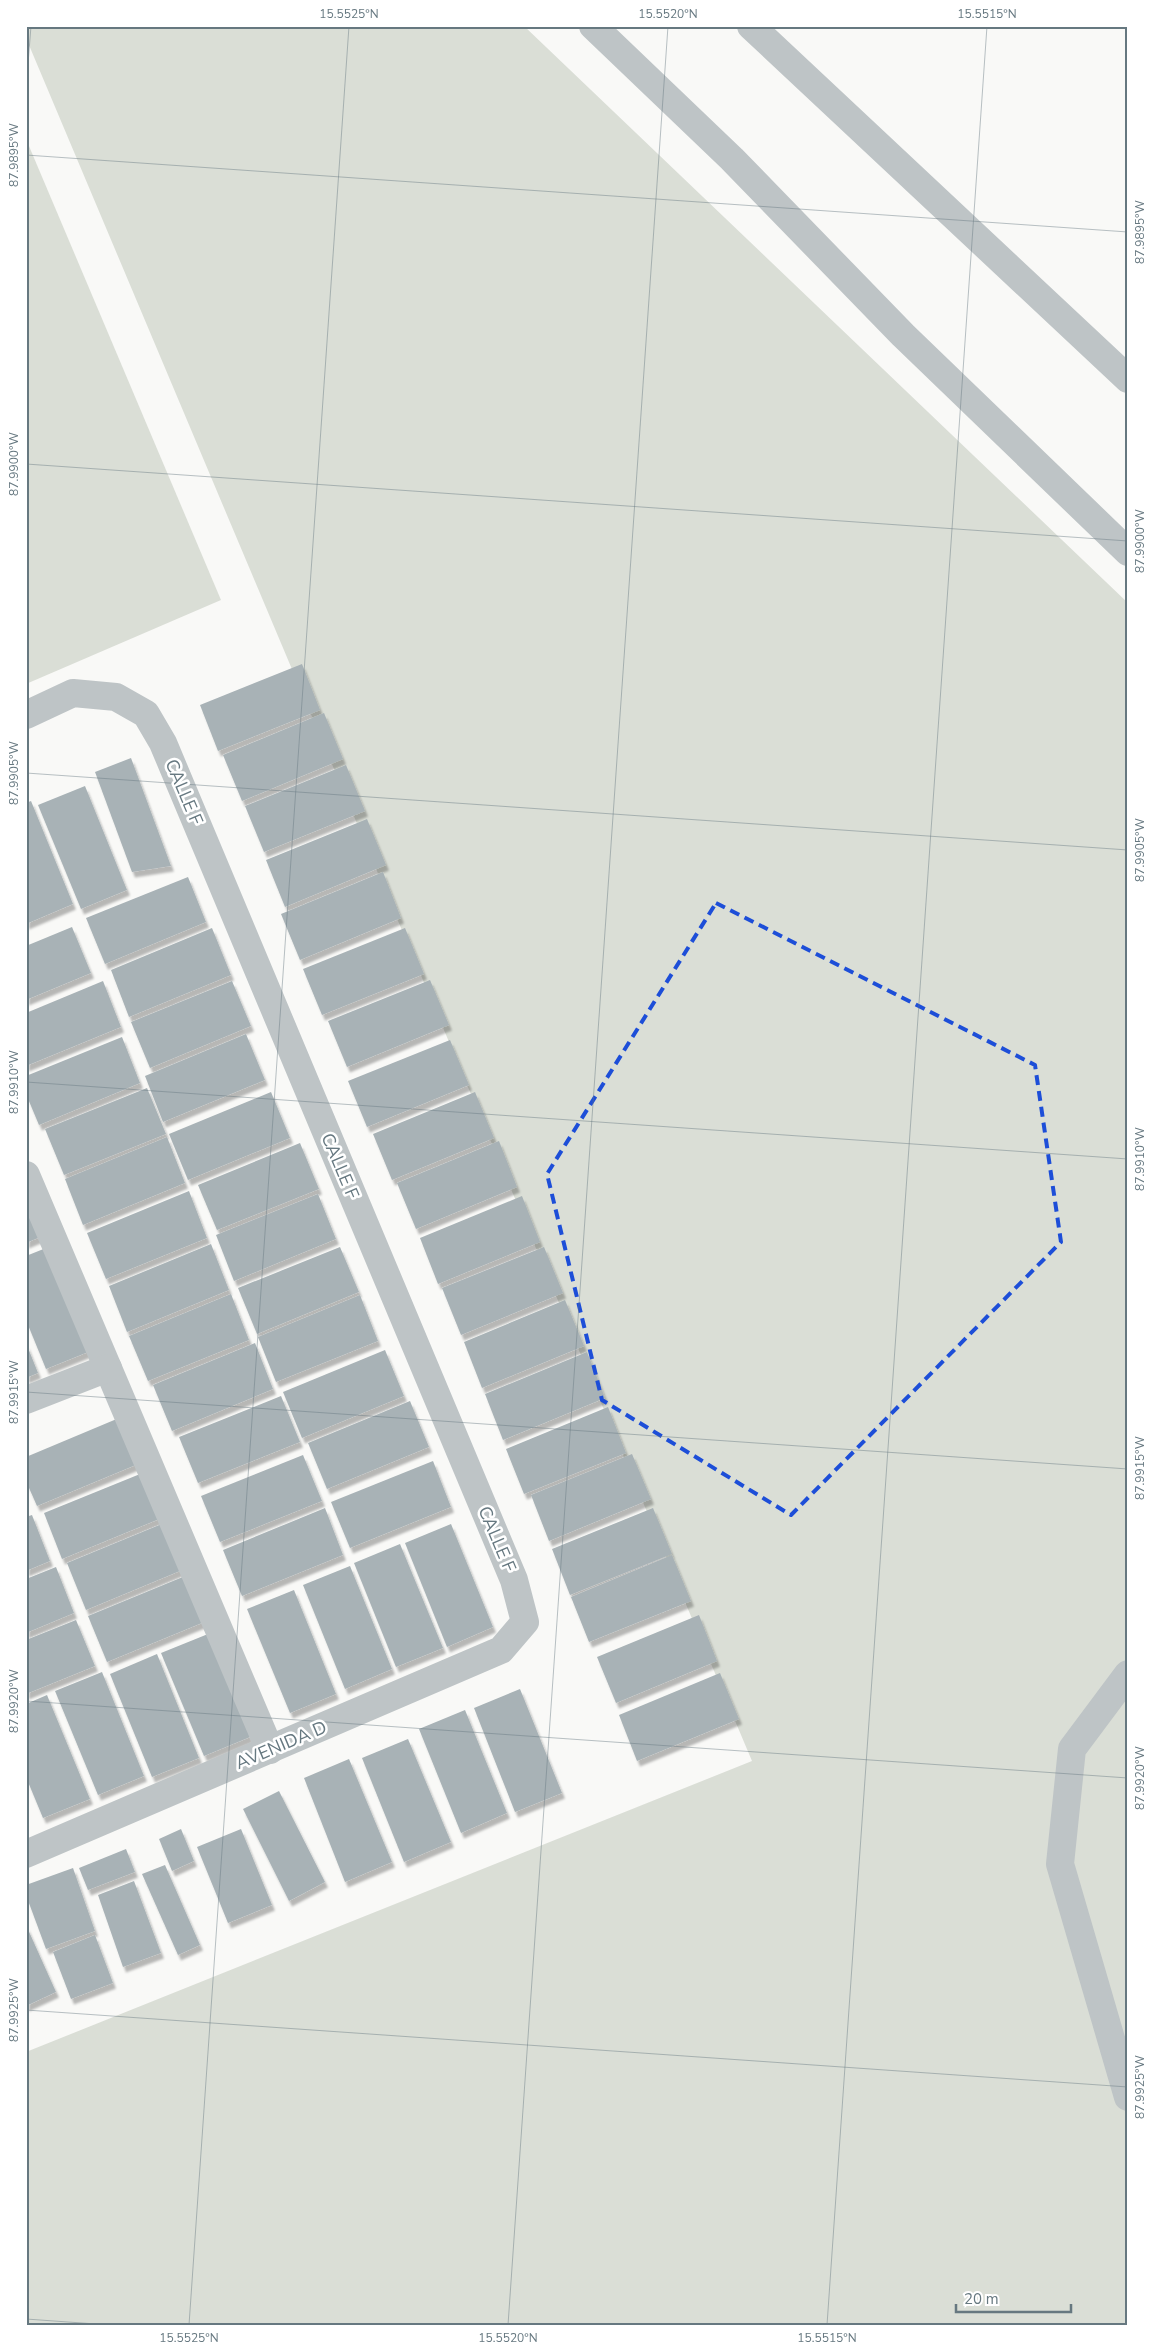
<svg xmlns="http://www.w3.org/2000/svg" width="1154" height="2351" viewBox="0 0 1154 2351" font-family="'Nunito Sans',sans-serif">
<defs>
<filter id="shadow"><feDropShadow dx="3" dy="5.5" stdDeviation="1" flood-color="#0004"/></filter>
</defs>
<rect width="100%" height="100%" fill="#f9f9f7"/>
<g fill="#daded6">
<path d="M26,26H524L1128,603V2325H26V2052L752,1761L26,38Z"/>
<path d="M26,139L221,600L26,684Z"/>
</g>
<g fill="#a8b2b6" filter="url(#shadow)">
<path d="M302,664L320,710L218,751L200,705Z"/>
<path d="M324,713L343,759L242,801L223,755Z"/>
<path d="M131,758L171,866L132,872L95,772Z"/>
<path d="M346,765L365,811L264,852L245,806Z"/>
<path d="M85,786L127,890L81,909L38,805Z"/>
<path d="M31,801L73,904L26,924V803Z"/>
<path d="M367,819L386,865L285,907L266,860Z"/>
<path d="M383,872L401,918L300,960L281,914Z"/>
<path d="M188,877L206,922L105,964L86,918Z"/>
<path d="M72,927L91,973L26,1000V946Z"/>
<path d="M212,928L231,975L129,1017L111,970Z"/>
<path d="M405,928L424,974L322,1015L303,969Z"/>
<path d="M430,980L449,1025L347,1067L328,1021Z"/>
<path d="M103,981L121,1027L26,1066V1013Z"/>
<path d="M232,981L251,1026L150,1068L131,1022Z"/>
<path d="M246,1034L265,1080L163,1122L145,1076Z"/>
<path d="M122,1037L140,1083L39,1125L26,1094V1076Z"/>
<path d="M450,1040L469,1085L367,1127L348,1081Z"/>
<path d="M147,1088L166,1134L64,1175L45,1129Z"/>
<path d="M271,1092L290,1138L188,1180L169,1134Z"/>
<path d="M475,1092L494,1138L392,1180L373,1134Z"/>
<path d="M167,1137L185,1183L83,1225L65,1179Z"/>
<path d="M499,1141L517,1187L416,1229L397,1183Z"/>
<path d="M300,1143L319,1189L217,1230L198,1185Z"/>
<path d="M26,1189L45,1235L26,1243Z"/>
<path d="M189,1191L207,1238L106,1279L87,1233Z"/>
<path d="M318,1194L336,1239L234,1281L216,1235Z"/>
<path d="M522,1196L540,1242L438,1284L420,1238Z"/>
<path d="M211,1244L229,1290L127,1332L109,1286Z"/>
<path d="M51,1246L93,1350L46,1369L26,1320V1256Z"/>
<path d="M340,1247L359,1292L257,1334L238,1288Z"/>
<path d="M544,1247L563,1293L461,1335L442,1288Z"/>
<path d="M231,1294L249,1340L148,1381L129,1336Z"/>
<path d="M360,1295L378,1341L276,1382L258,1337Z"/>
<path d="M565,1300L584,1346L482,1388L464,1342Z"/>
<path d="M26,1343L38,1373L26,1378Z"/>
<path d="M255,1343L273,1389L172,1431L153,1385Z"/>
<path d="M385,1350L404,1396L302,1438L283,1392Z"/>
<path d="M587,1352L605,1398L503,1440L485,1394Z"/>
<path d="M281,1396L300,1442L198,1483L179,1437Z"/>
<path d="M410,1401L429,1447L327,1489L308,1443Z"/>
<path d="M608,1407L626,1453L524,1494L506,1449Z"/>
<path d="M119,1418L138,1464L37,1506L26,1481V1457Z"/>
<path d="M632,1454L651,1499L549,1541L531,1495Z"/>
<path d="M303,1455L322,1501L220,1542L201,1496Z"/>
<path d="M433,1461L451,1507L350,1548L331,1502Z"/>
<path d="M145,1472L164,1517L62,1559L44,1513Z"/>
<path d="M325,1508L343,1555L242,1596L223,1550Z"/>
<path d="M653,1508L672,1554L570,1595L552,1549Z"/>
<path d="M32,1515L50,1561L26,1571V1517Z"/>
<path d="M169,1521L187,1568L86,1610L67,1563Z"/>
<path d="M451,1524L493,1627L447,1647L405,1543Z"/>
<path d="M400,1544L443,1648L396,1667L354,1563Z"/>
<path d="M672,1555L691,1601L589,1642L571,1597Z"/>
<path d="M350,1566L392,1669L345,1689L303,1585Z"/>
<path d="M56,1567L74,1613L26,1633V1579Z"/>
<path d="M190,1574L209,1620L107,1662L88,1616Z"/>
<path d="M294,1590L336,1694L290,1713L247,1609Z"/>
<path d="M699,1615L717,1661L616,1703L597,1657Z"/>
<path d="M76,1620L95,1666L26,1694V1640Z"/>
<path d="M208,1634L250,1737L204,1756L161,1653Z"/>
<path d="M157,1654L199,1758L152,1777L110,1674Z"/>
<path d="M102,1672L144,1776L98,1795L55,1691Z"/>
<path d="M720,1673L739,1719L637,1761L619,1715Z"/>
<path d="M520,1689L562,1793L515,1812L474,1708Z"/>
<path d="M47,1695L90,1799L43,1818L26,1777V1704Z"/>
<path d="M465,1710L507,1813L461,1833L419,1729Z"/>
<path d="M408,1739L451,1842L404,1862L362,1758Z"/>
<path d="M349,1759L392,1862L345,1882L304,1778Z"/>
<path d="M279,1791L325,1882L289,1901L243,1809Z"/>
<path d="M181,1829L194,1861L172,1871L159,1839Z"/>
<path d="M241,1829L272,1905L228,1923L197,1847Z"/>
<path d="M126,1849L135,1872L88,1890L79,1868Z"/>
<path d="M165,1865L200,1945L178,1955L142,1874Z"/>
<path d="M73,1868L95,1931L46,1949L26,1895V1885Z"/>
<path d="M134,1881L161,1953L123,1967L98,1895Z"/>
<path d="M26,1925L56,1992L26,2006Z"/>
<path d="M95,1935L113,1983L71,1999L53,1952Z"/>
</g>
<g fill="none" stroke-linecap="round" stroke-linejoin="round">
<g stroke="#bec4c6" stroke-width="28">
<path d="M593,26L732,159L903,335L1128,552"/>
<path d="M751,26L1128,379"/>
<path d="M26,715L73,693L116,697L146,714L163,743L514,1580L525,1622L501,1650L26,1854"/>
<path d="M26,1175L270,1750"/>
<path d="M26,1400L108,1368"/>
<path d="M1128,1674L1072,1749L1060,1864L1128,2097"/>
</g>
</g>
<path fill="none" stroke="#1d4ed8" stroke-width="4" stroke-dasharray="10 6" stroke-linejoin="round" d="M716,903L1035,1065L1061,1242L791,1515L602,1400L547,1174Z"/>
<path fill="none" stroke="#667880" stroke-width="1" stroke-opacity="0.45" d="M26,89L31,26M26,155L1128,232M26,464L1128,541M26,773L1128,850M26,1082L1128,1159M26,1392L1128,1469M26,1701L1128,1778M26,2010L1128,2087M26,2319L110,2325M189,2325L349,26M508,2325L668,26M827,2325L987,26"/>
<g text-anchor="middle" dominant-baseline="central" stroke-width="5" stroke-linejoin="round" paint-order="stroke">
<g font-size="18" fill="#667880" stroke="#fff">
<text transform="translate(184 792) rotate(67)">CALLE F</text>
<text transform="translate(340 1166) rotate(67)">CALLE F</text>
<text transform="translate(497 1539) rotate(67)">CALLE F</text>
<text transform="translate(281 1745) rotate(-23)">AVENIDA D</text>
</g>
</g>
<rect width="1154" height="2351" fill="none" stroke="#ffffff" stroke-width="55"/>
<path d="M956 2304v8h115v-8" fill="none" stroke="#667880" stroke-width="2.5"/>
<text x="964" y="2304" font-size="15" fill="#667880" stroke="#ffffff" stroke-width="4" paint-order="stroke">20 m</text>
<rect x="28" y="28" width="1098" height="2296" fill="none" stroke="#667880" stroke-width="2"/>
<g font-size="12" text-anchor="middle" fill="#667880">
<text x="349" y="18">15.5525°N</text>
<text x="668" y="18">15.5520°N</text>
<text x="987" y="18">15.5515°N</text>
<text transform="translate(14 155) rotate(-90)" y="4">87.9895°W</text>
<text transform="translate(1140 232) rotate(-90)" y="4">87.9895°W</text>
<text transform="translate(14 464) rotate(-90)" y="4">87.9900°W</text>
<text transform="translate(1140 541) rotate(-90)" y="4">87.9900°W</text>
<text transform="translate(14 773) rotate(-90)" y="4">87.9905°W</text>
<text transform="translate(1140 850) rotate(-90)" y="4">87.9905°W</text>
<text transform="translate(14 1082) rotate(-90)" y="4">87.9910°W</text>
<text transform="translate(1140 1159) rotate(-90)" y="4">87.9910°W</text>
<text transform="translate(14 1392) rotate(-90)" y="4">87.9915°W</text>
<text transform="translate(1140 1468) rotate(-90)" y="4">87.9915°W</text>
<text transform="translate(14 1701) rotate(-90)" y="4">87.9920°W</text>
<text transform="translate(1140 1778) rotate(-90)" y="4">87.9920°W</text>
<text transform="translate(14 2010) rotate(-90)" y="4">87.9925°W</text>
<text transform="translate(1140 2087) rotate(-90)" y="4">87.9925°W</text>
<text x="189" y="2342">15.5525°N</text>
<text x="508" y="2342">15.5520°N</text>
<text x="827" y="2342">15.5515°N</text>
</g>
</svg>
